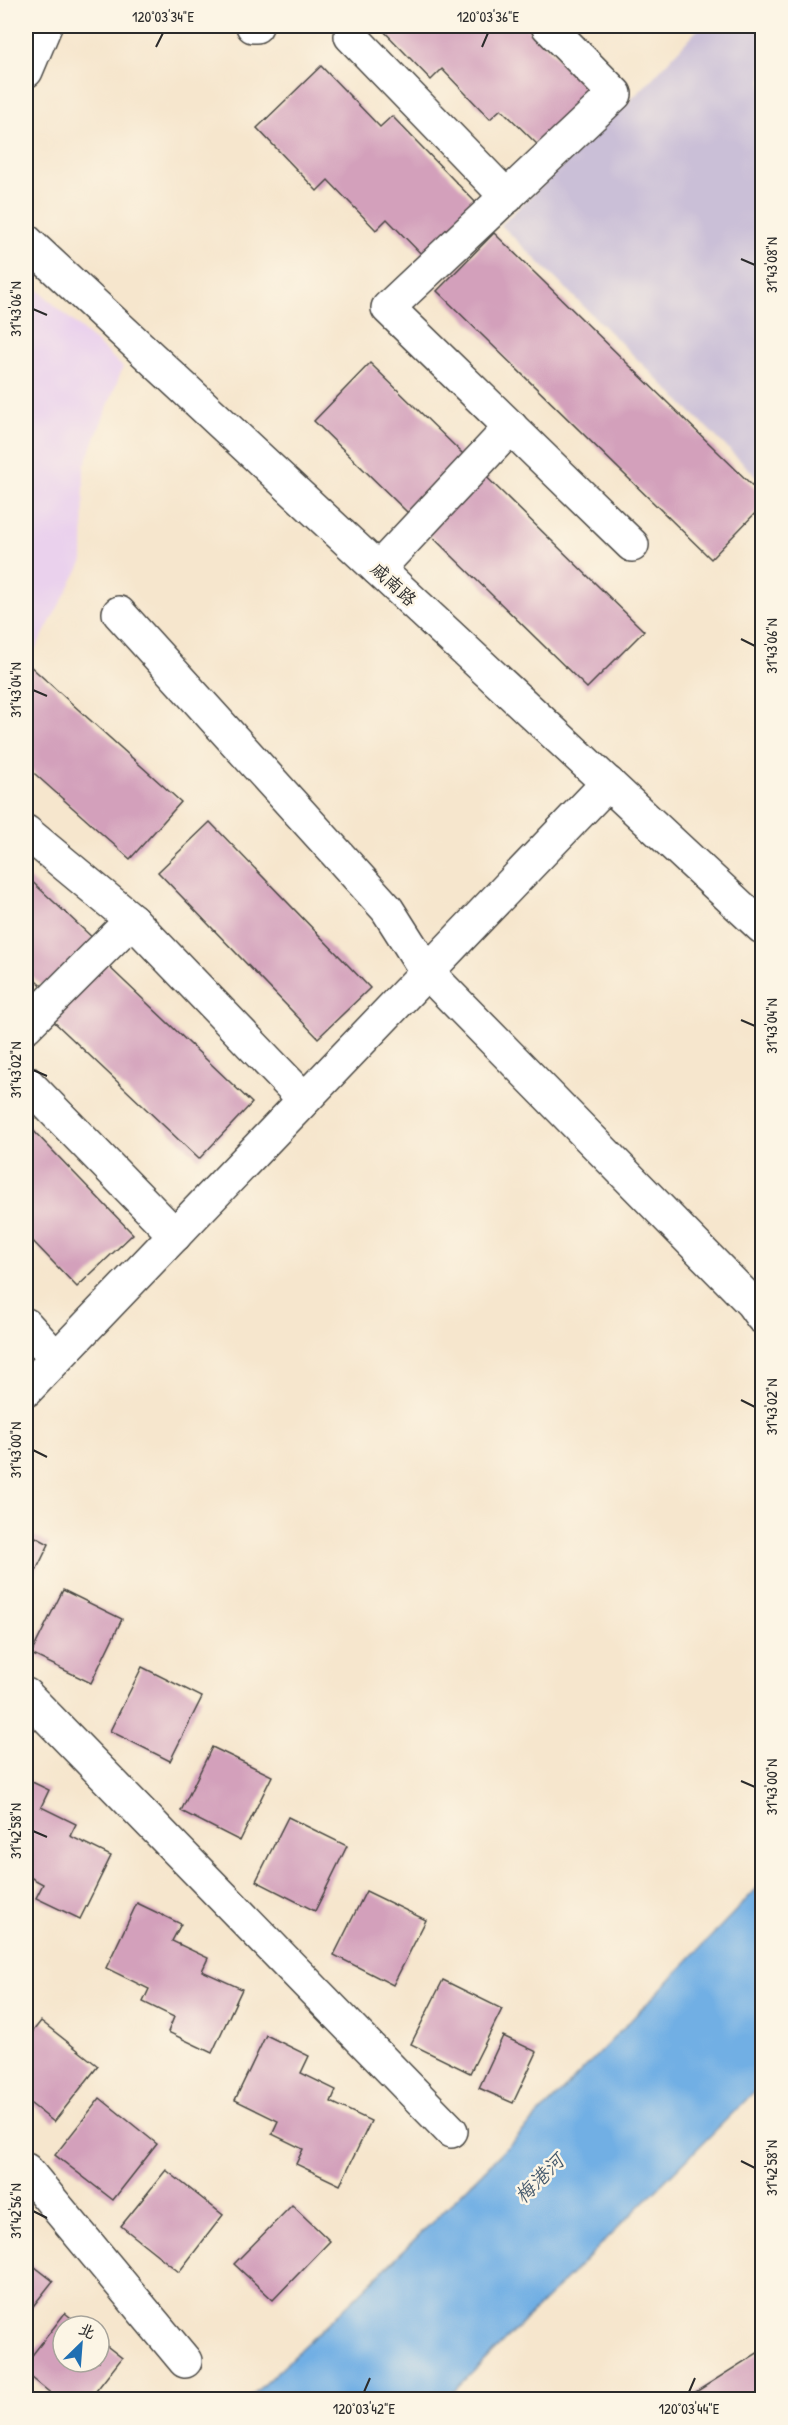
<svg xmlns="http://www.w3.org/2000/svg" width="788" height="2425" viewBox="0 0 788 2425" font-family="'Patrick Hand','LXGW WenKai TC',sans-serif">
<rect width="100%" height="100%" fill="#fcf5e5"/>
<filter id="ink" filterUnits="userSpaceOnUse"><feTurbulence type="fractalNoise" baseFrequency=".0167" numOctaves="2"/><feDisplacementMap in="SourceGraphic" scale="12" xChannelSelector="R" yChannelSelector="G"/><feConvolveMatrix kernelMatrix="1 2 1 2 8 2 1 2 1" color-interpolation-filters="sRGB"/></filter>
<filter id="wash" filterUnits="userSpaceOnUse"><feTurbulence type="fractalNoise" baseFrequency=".008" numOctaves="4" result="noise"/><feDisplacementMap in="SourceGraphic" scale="24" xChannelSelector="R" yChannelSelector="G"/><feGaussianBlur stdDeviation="1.35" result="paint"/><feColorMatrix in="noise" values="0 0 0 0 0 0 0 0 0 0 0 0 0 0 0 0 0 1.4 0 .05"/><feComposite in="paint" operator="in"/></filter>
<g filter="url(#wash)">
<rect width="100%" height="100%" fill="#f6e6cd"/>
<path fill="#ead1ed" d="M26,279L123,367L84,467L83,561L36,648L26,658Z"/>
<path fill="#cabfd7" d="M701,26H762V482L501,225L648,83Z"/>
<path fill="#71afe4" stroke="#4e6d88" stroke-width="1.5" d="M762,1883V2084L446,2399H248C426,2234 595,2059 762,1883Z"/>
<g id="blocks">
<g fill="#d3a0bb">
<path d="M379,26H526L593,94L539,146L501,109L490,119L442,69L431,80Z"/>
<path d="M321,66L380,127L392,116L479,206L425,258L387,219L376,230L328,180L317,191L257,128Z"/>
<path d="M494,233L762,495V506L711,559L437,291Z"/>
<path d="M370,363L644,631L587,688L314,421Z"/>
<path d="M29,665L181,802L130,859L26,766V669Z"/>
<path d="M210,822L370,988L318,1038L158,872Z"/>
<path d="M26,876L96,941L49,992L26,971Z"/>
<path d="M104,962L252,1103L199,1159L50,1018Z"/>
<path d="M26,1123L133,1234L77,1287L26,1234Z"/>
<path d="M26,1532L49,1544L26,1591Z"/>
<path d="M63,1590L122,1619L91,1683L31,1654Z"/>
<path d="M142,1667L202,1697L170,1761L110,1731Z"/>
<path d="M212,1747L272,1776L240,1841L181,1811Z"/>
<path d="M26,1779L49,1790L41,1807L76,1824L70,1836L111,1856L80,1919L36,1898L43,1884L26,1875Z"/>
<path d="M288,1817L347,1846L315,1911L256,1881Z"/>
<path d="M366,1891L426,1920L393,1985L334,1955Z"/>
<path d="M137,1903L181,1924L172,1941L208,1958L202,1971L242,1989L212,2053L168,2032L174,2017L143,2002L149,1989L106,1968Z"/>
<path d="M443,1980L502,2009L470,2073L411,2044Z"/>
<path d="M41,2021L98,2066L54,2122L26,2100V2040Z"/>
<path d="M266,2035L309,2056L301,2073L336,2090L331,2102L371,2121L340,2185L296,2164L303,2149L272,2134L278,2121L235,2100Z"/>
<path d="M503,2036L537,2052L513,2103L479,2088Z"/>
<path d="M100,2098L157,2144L113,2200L55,2155Z"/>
<path d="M166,2170L223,2215L179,2272L121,2226Z"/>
<path d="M292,2205L330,2241L273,2300L234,2264Z"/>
<path d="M26,2260L53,2281L26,2315Z"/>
<path d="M65,2313L81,2326H63V2362H99V2340L122,2358L89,2400H59L26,2373V2363Z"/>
<path d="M762,2350V2400H683Z"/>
</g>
</g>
</g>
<g filter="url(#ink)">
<use href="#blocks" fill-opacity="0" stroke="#494743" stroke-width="1.5"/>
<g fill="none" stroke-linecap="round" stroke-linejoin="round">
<defs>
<g id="minor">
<path d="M253,26H256"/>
<path d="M548,26L615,94L388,308L632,545"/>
<path d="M351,36L507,197"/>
<path d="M26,71L45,26"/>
<path d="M26,241L762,927"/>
<path d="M378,569L511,427"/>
<path d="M119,613L387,909L427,972L752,1303L762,1317"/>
<path d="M26,832L132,920L304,1099"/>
<path d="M26,1026L132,920"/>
<path d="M26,1082L175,1235"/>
<path d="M26,1325L56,1358"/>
<path d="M26,1390L608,783"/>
<path d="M26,1695L451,2131"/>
<path d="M26,2170L185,2361"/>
</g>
</defs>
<use href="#minor" stroke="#494743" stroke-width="36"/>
<use href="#minor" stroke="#fff" stroke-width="33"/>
</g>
</g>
<path fill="none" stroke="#2b2b2b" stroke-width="2" d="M156,47L163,33M482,47L488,33M741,259L755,265M33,309L47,315M741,639L755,646M33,690L47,696M741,1020L755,1026M33,1070L47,1076M741,1400L755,1407M33,1450L47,1457M741,1781L755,1787M33,1831L47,1837M741,2161L755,2168M33,2211L47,2218M364,2392L370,2378M689,2392L695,2378"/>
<g text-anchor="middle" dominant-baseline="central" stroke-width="5" stroke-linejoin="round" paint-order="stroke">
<g font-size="18" fill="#2b2b2b" stroke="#fcf5e5">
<text transform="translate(394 584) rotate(43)">戚南路</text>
</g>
<g font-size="20" font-style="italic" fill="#44596c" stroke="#fcf5e5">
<text transform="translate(539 2178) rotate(-45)">梅港河</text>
</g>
</g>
<rect width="788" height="2425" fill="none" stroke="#fcf5e5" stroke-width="66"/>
<g transform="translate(81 2344) rotate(25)"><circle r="28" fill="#fcf5e5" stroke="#a8a49b" stroke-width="1.5"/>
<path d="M0-4.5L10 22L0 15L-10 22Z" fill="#1f6fb2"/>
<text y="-9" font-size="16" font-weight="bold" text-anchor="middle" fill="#2b2b2b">北</text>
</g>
<rect x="33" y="33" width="722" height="2359" fill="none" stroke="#2b2b2b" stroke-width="2"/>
<g font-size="15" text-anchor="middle" fill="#2b2b2b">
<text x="163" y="22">120°03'34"E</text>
<text x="488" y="22">120°03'36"E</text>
<text transform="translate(772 265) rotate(-90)" y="5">31°43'08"N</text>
<text transform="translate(16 309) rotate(-90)" y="5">31°43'06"N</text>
<text transform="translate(772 646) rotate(-90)" y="5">31°43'06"N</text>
<text transform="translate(16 690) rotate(-90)" y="5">31°43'04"N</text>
<text transform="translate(772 1026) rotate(-90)" y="5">31°43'04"N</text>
<text transform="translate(16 1070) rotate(-90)" y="5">31°43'02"N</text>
<text transform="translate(772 1407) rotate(-90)" y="5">31°43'02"N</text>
<text transform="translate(16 1450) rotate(-90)" y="5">31°43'00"N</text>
<text transform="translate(772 1787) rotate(-90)" y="5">31°43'00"N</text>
<text transform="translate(16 1831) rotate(-90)" y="5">31°42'58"N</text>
<text transform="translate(772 2168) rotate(-90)" y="5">31°42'58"N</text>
<text transform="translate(16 2211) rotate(-90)" y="5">31°42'56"N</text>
<text x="364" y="2414">120°03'42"E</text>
<text x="689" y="2414">120°03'44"E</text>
</g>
</svg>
